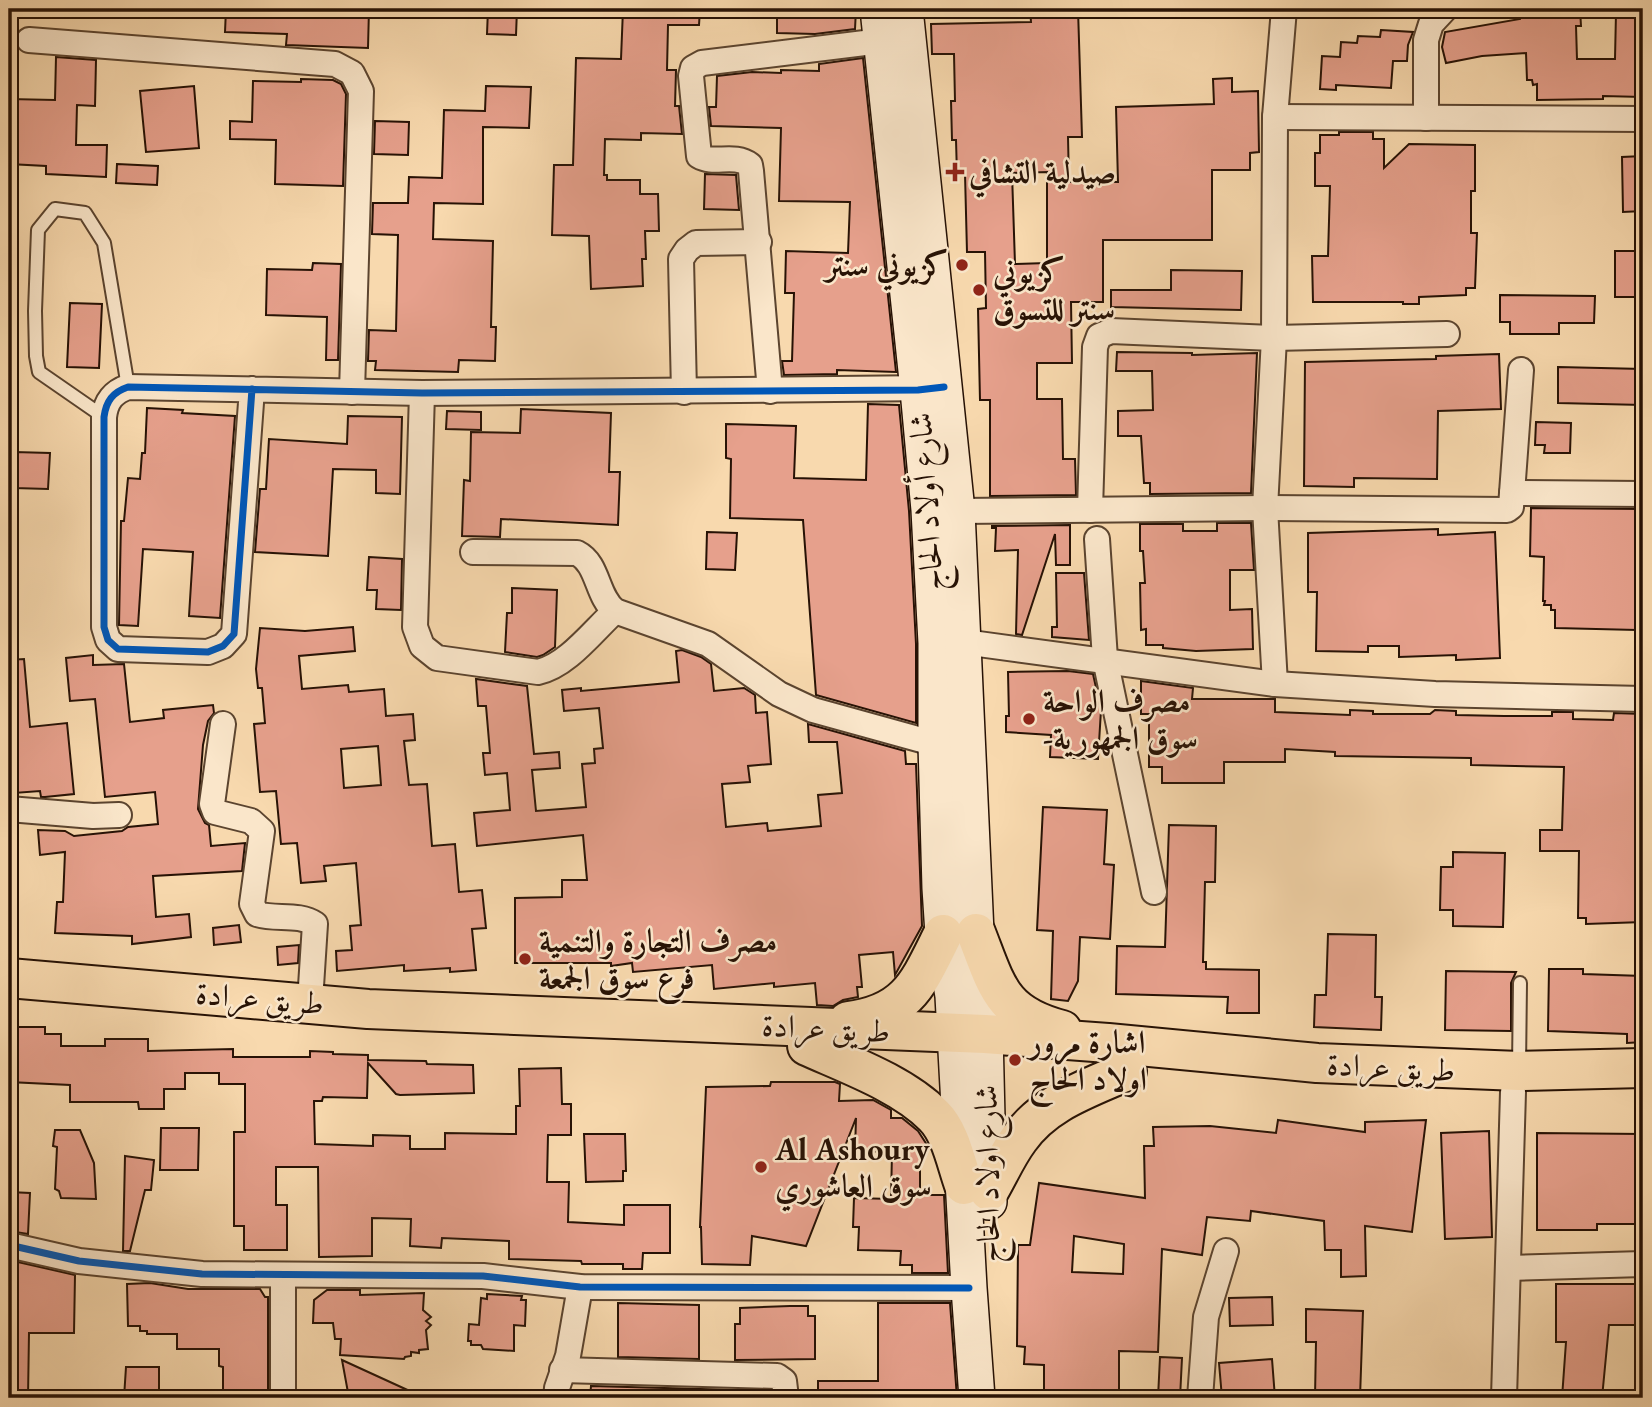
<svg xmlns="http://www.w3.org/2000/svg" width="1652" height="1407" viewBox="0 0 1652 1407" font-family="'EB Garamond',Amiri,serif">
<rect width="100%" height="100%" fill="#f8d9ae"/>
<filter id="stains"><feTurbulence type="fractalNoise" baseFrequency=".00286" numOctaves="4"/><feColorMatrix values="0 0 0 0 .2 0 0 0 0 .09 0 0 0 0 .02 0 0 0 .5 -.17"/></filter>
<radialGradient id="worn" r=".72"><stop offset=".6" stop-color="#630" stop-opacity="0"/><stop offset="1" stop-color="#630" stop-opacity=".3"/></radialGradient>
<g fill="#e6a08c" stroke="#271205" stroke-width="2" fill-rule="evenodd">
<path d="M226,9H369L368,48L286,45L287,34L225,32Z"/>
<path d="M488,9H517L516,35L487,34Z"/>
<path d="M623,9H700L699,25H668L667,70H676L675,106H679L682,134L641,133V140L605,139L604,175H607V180H640V194H658L659,231H645L646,259H642L643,286L591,289L589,236L552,235L554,165H573L576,58L621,59Z"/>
<path d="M777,9H856L855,29L815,34L777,33Z"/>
<path d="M1030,9H1078L1082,137H1068L1069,182H1118L1116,107L1214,104L1213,79L1232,78V92L1258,91L1259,152L1250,153V170H1212V240H1103V302H1071L1072,363H1037V399H1062L1063,459H1075L1076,495L990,496V400H980L978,309L986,308L985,252H967L965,174L957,175L956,140H952L951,101H955L954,54H932L931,24L1031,22ZM1047,172V263L1015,264L1012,173Z"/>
<path d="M1520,9H1580L1581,26H1576L1577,59H1615L1616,13L1640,14L1639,18H1643V97L1603,96V99L1537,100V84L1533,85L1532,80H1527L1526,53L1482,56L1446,63L1442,47L1445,32L1520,19Z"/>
<path d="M1381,30L1413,32L1408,45L1407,61H1393L1391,88L1336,85V90L1320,89L1322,56L1340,57L1341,42L1357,43L1358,36L1380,37Z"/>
<path d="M56,57L96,60L95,106L77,105L76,145H107L106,177L46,174V166L9,164V99L55,100Z"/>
<path d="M863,58L896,372L837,370V374L784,375L782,361H792L794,293H785L786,251L848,253L850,202L779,201L781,128L711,126L709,107H716L717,76L752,72L781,73V70L819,71V64Z"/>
<path d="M301,79L333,80L341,84L346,94L343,186L275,184L276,140L230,139V121L252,122L253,81L301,82Z"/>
<path d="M194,86L199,148L146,152L140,91Z"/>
<path d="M486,86L531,87L529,128L483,127V204L434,203L433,239L493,241L491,327H496L495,361L459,360L458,372L375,370L376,361H368L369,330L396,331L398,235L372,234L373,203H408L409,177L442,178L444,110L485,111Z"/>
<path d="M375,121L409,122L408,155L374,154Z"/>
<path d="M1339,132H1373V139H1384V168L1409,144L1475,145V191H1471V233H1477L1475,288H1466V295L1419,297V304H1403V302H1313L1312,256H1328L1330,186H1315V153H1320V135H1339Z"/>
<path d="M1643,156V211L1623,212L1622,157Z"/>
<path d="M117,164L158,166L157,185L116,183Z"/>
<path d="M705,174L736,175L739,210L704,209Z"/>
<rect x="1615" y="251" width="28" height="46"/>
<path d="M313,263L341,264L338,360H326L327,317L266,315L267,269L312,270Z"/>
<path d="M1171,270L1242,271L1241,310L1111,307V290H1171Z"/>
<path d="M1500,295L1595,296L1594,323H1559V334H1510V322H1500Z"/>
<path d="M70,303L102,304L99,368L67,367Z"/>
<path d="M1117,352L1192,353V355L1257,353L1251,493L1150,494V483H1144L1141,436H1118V411L1153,410L1152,371H1116Z"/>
<path d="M1499,354L1501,409L1438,411L1437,479L1354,478V487L1304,486L1305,362L1436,359V356Z"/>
<path d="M1558,367L1643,369V405L1558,403Z"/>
<path d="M868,404L899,405L909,511L916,644V723L816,695L803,520L730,518L731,459L726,458V424L796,426L794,478L866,480Z"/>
<path d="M147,408L183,410L182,413L235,416L220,618L189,616L193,552L143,549L138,626L119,625L121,521H124L128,478L140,479L142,453H145Z"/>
<path d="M521,409L611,413L609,472H620L618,525L501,519L500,537L462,536L464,480L470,481L471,432L520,433Z"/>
<path d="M447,411L481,412V430L446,429Z"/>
<path d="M348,416L402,417L400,494L376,493V470L333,469L328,556L255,552L260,489H266L269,439L347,444Z"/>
<path d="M1536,422L1571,423L1570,453H1544L1545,445H1535Z"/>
<path d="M14,452L50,453L48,489L14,488Z"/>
<path d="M1531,508L1643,509V591H1638L1637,630L1555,628V610H1551V605H1544L1545,601H1543L1544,557L1530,556Z"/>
<path d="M1217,523H1251L1254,570H1230V610L1252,609L1253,649L1196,651L1163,648V645H1146V629L1141,630L1140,583H1145L1143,551H1140V524H1183V531H1217Z"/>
<path d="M1070,525V565H1056L1055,534L1022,635L1016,634L1018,550L995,551L996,528H992V526Z"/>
<path d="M1438,529V535L1495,532L1500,658L1456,660V655L1399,657V646H1368V652L1316,651L1317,592H1308V533Z"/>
<path d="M707,532L737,533L735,570L706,569Z"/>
<path d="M369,557L402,559L401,610L376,609L377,590H367Z"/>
<path d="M1056,573H1084L1089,640L1052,637V627H1057Z"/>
<path d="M512,588L557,590L555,647L543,655L537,657L505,652L507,613H512Z"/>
<path d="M353,627L355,651L299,656L302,689L348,685L349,692L384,689L386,716L413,714L415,740L404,741L409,785L427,784L432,846L455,844L459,892L482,890L486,928L472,929L476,970L450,972V968L404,971V965L337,971L336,951L352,950L350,926L361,925L356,863L324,866L326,881L301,883L297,843L281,844L276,791L260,792L254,724L265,723L262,688H258L256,669L260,628L305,631ZM378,746L381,785L344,788L341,749Z"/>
<path d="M682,650L701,657L711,664L714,691L744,688L755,695L756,713L767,712L771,764L748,766L750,782L722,784L726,827L767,823L768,831L821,826L818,795L842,793L837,742H809L808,724L905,751L906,764H916L922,926L895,975L893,952L859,955L862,987H857L858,997L843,1000L833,1006L817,1005L815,983L774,987V983L714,989L712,965L633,972L632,963L611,966V963H515V898L562,897V880H587L583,835L477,846L474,813L510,810L507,773L485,775L483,753H490L486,706H478L476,679L527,686L534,754L559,752L560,768L532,770L536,811L586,807L582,764L595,763L594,749L603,748L599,708L564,711L562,690L581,688V691L679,682L676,651Z"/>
<path d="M93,655V665L124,664L130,722L164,718L163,710L213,705L214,713L208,721L203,745L198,809L205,823L209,825L211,846L245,843L242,871L153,876L156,917L189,914L191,937L132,944V936L55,933L57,902H63L65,852L40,855L38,830L65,831L74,836L122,831L128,827L158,824L155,792L105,797L95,699L70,701L66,658Z"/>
<path d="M24,659L30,727L67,723L74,794L45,797H41L40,791L14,793L9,740V660Z"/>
<path d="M1068,671L1093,674L1101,710L1098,759L1050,757L1051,735L1006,732V716H1009L1008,672Z"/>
<path d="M1141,681L1193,688L1192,699H1275V712L1350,715V710L1373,711V714H1430L1435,710L1456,711V715L1504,716H1552V712H1573V719L1613,720L1614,713L1643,714V922L1586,924V918H1578L1579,851H1540V830H1562L1564,767L1471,765V758L1335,756V752L1285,749V762H1224V783H1162V767H1149V714H1141Z"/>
<path d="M1043,807L1107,810L1104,864L1114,865L1110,939L1080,937L1078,981L1068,1001L1051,999L1053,931L1037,930Z"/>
<path d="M1169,825L1216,826L1215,882H1205L1203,962H1206V969L1259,970V1013H1227L1228,997L1116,994L1117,946L1165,947Z"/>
<path d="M1453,852L1505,853L1503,927L1453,926V910H1440L1441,867H1453Z"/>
<path d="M239,925L241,942L214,945L213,928Z"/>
<path d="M1328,934L1376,935L1375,997H1382L1381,1030L1314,1027L1315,995H1326Z"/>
<path d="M299,945L298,963L278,965L277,947Z"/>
<path d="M1549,969H1583V974L1643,976V1042L1627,1043V1034L1548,1031Z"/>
<path d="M1446,971L1516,972L1511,983V1031L1445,1030Z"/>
<path d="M9,1027H45V1034H61V1046H105V1039H148V1051L233,1049V1057H310V1051L333,1052V1054L368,1055V1060L426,1061L427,1064L473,1065L474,1093L400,1095L396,1094L368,1063L367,1098L323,1097L322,1101H314L315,1144L373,1146V1135L410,1136V1149H445V1133L516,1134V1106H520L519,1069L561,1068L562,1104H571V1135H548L547,1182H569L568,1222L624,1225V1205H670V1253H643L642,1269H623V1264H582L581,1261L509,1259V1241L442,1238L441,1248L410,1246L411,1219L372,1218V1256L319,1257L318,1167H276V1205H287V1250H244V1226H234V1132H245V1084H219V1073H185V1089H164V1109H139L138,1102H70V1085L9,1082Z"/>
<path d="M771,1082H835L840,1084L839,1101L873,1100L891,1110V1118H902L918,1131L929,1148H920V1195H944L948,1273H912V1265H900L901,1251L858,1250L859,1227H853L854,1198L891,1199L892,1152L855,1151L856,1118L806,1246L752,1236L750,1265L702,1264L701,1227H700L706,1087L770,1086Z"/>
<path d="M1278,1120L1365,1132V1122L1426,1120L1412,1232L1365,1226L1366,1276L1341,1277V1250H1325L1324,1221L1251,1211L1250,1221L1207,1217L1202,1255L1162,1249L1158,1352L1119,1351V1398H1044V1365L1024,1364L1025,1347L1017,1346L1018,1245H1030L1039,1183L1145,1198L1144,1146H1154L1153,1127L1210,1126L1276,1133ZM1074,1236L1124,1244L1123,1274L1072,1272Z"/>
<path d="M161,1128H199L198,1170H160Z"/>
<path d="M55,1130H80L94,1163L96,1199L61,1198L59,1191L55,1189L57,1147L53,1146Z"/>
<path d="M1489,1131L1492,1237L1445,1239L1441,1133Z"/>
<path d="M1537,1133L1643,1134V1224H1597V1230H1537Z"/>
<path d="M584,1134H625L626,1171H623V1181L586,1182Z"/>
<path d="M125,1156L154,1160L151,1190H145L130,1251H123Z"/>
<path d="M9,1192L30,1193L28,1234L9,1231Z"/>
<path d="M9,1260L75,1275L74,1333H29L28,1398H9Z"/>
<path d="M150,1283L188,1289H260L265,1297H268V1398H223V1367L219,1366V1349H177V1334H147V1331H140V1326H128L127,1284Z"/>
<path d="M1556,1284H1643V1325H1609L1602,1398H1562L1566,1342H1556Z"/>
<path d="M327,1290H360V1295L424,1293L423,1310L431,1317L426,1321L431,1325L426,1330L428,1349L419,1350V1353L411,1352V1356L405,1357L404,1359L340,1355L341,1339H335L333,1323H313L314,1300Z"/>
<path d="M487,1294L522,1296L521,1300H526L525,1326L514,1325V1351L483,1349L481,1345H471V1341H468L469,1324L479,1325L481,1298L487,1299Z"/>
<path d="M1272,1297L1273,1325L1230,1326L1229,1298Z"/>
<path d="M618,1303L699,1305V1359L618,1357Z"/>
<path d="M878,1303H950L957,1398H818V1381H878Z"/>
<path d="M790,1306H808V1316H815V1359L735,1360V1324H740V1308Z"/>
<path d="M1306,1309L1363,1311L1360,1398H1315L1316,1342H1306Z"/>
<path d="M1160,1357L1182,1358L1180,1398H1158Z"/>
<path d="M1272,1359L1275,1398H1222L1219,1363Z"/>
<path d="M342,1360L425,1398H349Z"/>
<path d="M126,1367H159V1398H124Z"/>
<path d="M591,1386L770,1391L771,1398H590Z"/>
</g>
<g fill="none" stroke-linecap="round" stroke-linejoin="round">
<defs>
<g id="service">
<path d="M104,417L39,372L36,356L35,311L38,230L55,209L85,213L104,243L128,387"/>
<path d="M1519,1067L1520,983"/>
</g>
<g id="minor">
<path d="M29,40L335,64L352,73L361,91L352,392"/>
<path d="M1275,117L1643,119"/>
<path d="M1426,118V40L1431,24L1445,9"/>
<path d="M252,389L234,634L223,646L208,652L118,649L108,640L104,627V417C106,401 113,392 128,387L422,393L933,388"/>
<path d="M770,391L751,171L750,165C734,153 714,165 699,156L691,76L693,68L702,63L881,41"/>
<path d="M684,392L681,259L687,250L696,243L759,242"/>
<path d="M422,393L415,627L422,646L437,658L538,672C567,666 593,631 615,611"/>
<path d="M1512,493L1643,494"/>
<path d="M1090,510L1095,347L1099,336L1111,331L1274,338L1447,334"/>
<path d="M957,511L1265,508L1507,510L1511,507L1512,493L1521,370"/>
<path d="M1097,539L1105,659L1154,892"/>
<path d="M473,552L577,553C599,564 596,596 615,611L708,644L779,694L813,710L936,744"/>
<path d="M964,642L1275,684L1435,694L1643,699"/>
<path d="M1275,684L1265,508L1274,338L1275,117L1284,9"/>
<path d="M223,724L212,804L215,812L251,821L262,831L252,904L257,914C275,920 299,913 315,924L310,1002"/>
<path d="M9,809L93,816L119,815"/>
<path d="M9,1245L79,1261L202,1274L483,1276L580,1287L969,1288"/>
<path d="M1508,1268L1643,1264"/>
<path d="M283,1276V1398"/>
<path d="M562,1370L777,1376L784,1381L786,1398"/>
<path d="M556,1398L557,1388L568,1356L580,1287"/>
<path d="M1200,1398L1206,1317L1226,1251"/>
<path d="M1504,1398L1513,1092"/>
</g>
<g id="secondary">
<path d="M878,9L918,390L929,510L936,643V744L940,888L943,934L953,996L969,1288L977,1398"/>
<path d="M905,9L957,511L976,933L985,1034L989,1202"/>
</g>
<g id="primary">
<path d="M976,933C997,987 1001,1014 1062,1030"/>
<path d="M9,978L368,1009L985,1034L1108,1043L1317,1063L1519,1071L1643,1068"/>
<path d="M848,1021C908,1014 919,982 943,934"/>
<path d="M807,1046C847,1064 903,1084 934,1116C951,1133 956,1163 964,1185"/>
<path d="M989,1191C999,1174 1007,1155 1019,1139C1045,1102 1087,1089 1127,1071"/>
</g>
</defs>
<use href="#service" stroke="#5b442f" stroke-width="16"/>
<use href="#minor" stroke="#5b442f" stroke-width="28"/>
<use href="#secondary" stroke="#271205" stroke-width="38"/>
<use href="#primary" stroke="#271205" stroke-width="42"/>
<use href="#service" stroke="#fae6ca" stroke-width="12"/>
<use href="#minor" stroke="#fae6ca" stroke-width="24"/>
<use href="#secondary" stroke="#fae6ca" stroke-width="35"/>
<use href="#primary" stroke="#f8d9ae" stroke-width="38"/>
<defs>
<g id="cycleway">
<path d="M252,389L234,634L223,646L208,652L118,649L108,640L104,627V417C106,401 113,392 128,387L422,393L918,390L944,387"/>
<path d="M9,1245L79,1261L202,1274L483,1276L580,1287L969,1288"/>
</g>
</defs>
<use href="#cycleway" stroke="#fae6ca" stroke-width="11"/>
<use href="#cycleway" stroke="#0057b8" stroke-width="7"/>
</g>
<g fill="#8f2418" stroke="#fae6ca" stroke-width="2.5">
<path d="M951.5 161.5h7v7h7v7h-7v7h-7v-7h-7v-7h7z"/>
<circle cx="962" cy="265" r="7"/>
<circle cx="979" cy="290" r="7"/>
<circle cx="1029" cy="719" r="7"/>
<circle cx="525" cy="959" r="7"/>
<circle cx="1015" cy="1060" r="7"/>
<circle cx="761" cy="1167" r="7"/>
</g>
<g text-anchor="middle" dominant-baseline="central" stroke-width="5" stroke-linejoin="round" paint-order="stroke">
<g font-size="32" font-weight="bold" fill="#271205" stroke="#fae6ca" text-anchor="start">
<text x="969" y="172">صيدلية التشافي</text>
<text x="948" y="265" text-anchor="end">كزيوني سنتر</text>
<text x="993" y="272">كزيوني<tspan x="993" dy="37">سنتر للتسوق</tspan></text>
<text x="1043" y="701">مصرف الواحة<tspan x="1043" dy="37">-سوق الجمهورية</tspan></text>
<text x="539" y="941">مصرف التجارة والتنمية<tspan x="539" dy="37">فرع سوق الجمعة</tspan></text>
<text x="1029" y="1042">اشارة مرور<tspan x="1029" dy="37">اولاد الحاج</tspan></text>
<text x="775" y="1149">Al Ashoury<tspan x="775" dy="37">سوق العاشوري</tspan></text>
</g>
<g font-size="32" fill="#271205" stroke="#fae6ca">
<text transform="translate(926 502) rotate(-94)">شارع أولاد الحاج</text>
<text transform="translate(260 998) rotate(5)">طريق عرادة</text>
<text transform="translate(826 1028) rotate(3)">طريق عرادة</text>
<text transform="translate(1391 1067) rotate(3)">طريق عرادة</text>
<text transform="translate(987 1174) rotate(-91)">شارع اولاد الحاج</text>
</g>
</g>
<rect width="1652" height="1407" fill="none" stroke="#f8d9ae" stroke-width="35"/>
<rect x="10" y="10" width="1631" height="1386" fill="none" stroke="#271205" stroke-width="3.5"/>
<rect x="18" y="18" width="1617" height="1372" fill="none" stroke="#271205" stroke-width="2"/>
<rect width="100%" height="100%" filter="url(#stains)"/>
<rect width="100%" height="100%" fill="url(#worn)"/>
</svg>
